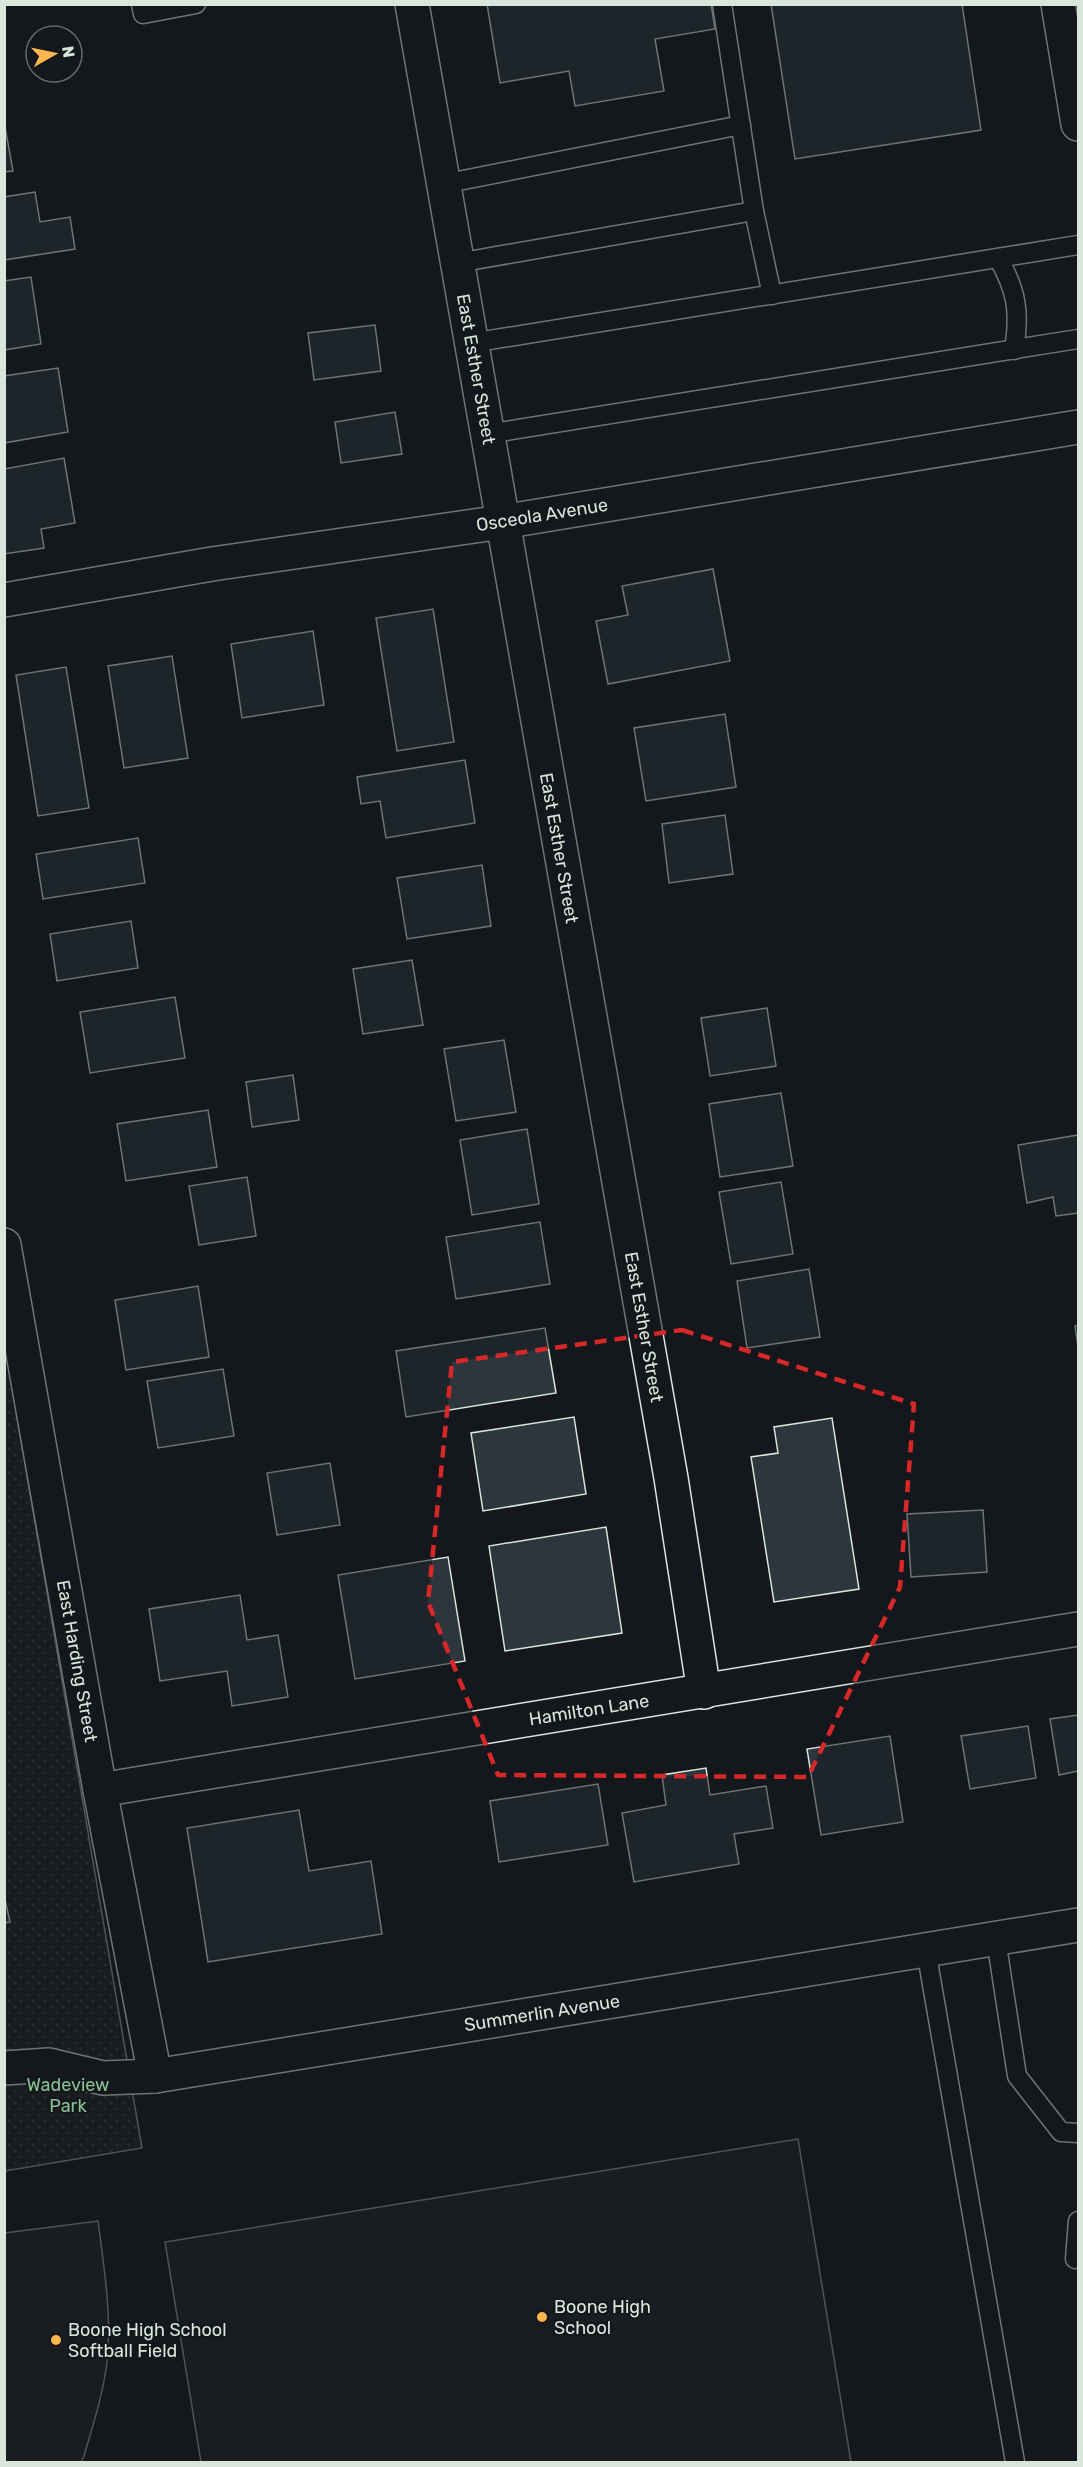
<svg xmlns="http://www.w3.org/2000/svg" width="1083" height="2467" viewBox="0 0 1083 2467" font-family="Rubik,sans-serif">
<defs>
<pattern id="grass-dots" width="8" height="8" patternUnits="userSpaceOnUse" patternTransform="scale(1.5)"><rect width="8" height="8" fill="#202428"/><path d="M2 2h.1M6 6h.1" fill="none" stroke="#404447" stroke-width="1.8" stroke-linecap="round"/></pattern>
</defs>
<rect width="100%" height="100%" fill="#14181c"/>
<path fill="url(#grass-dots)" stroke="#939e99" stroke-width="1.5" d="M4,1341L142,2148L5,2171H4Z"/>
<g fill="#202428" stroke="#939e99" stroke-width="1.5">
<path d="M798,2139L851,2462H201L165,2242Z"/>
<path d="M98,2221C104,2267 112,2316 107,2362C103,2395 93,2425 84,2456L81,2462H5V2233Z"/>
</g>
<g fill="#2c363c" stroke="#d8e6dc" stroke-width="1.5">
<path d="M487,4H711L715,29L655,39L664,91L575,106L569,71L500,83Z"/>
<path d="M771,4H962L981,130L795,159Z"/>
<path d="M4,121L13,171L4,172Z"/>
<path d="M35,192L40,222L70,217L75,249L4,260V197Z"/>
<path d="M31,277L41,344L4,350V281Z"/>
<path d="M375,325L381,371L314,380L308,333Z"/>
<path d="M58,368L68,432L4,443V376Z"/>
<path d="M395,412L402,454L341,463L335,422Z"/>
<path d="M64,458L75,523L41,529L44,548L4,554V469Z"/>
<path d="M713,569L730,661L608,684L596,621L628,615L622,586Z"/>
<path d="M433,609L454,742L397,751L376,618Z"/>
<path d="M313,631L324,705L242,718L231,644Z"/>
<path d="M172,656L188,758L124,768L108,666Z"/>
<path d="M66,667L89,808L38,816L16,675Z"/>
<path d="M725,714L736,787L646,801L634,728Z"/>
<path d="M465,760L475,823L386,838L380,801L361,804L357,777Z"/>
<path d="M725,815L733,874L669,883L662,824Z"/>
<path d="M138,838L145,883L43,899L36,854Z"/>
<path d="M482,865L491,926L407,939L397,878Z"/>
<path d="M131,921L138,968L57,981L50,934Z"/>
<path d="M412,960L423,1025L363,1034L353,969Z"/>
<path d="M175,997L185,1058L90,1073L80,1012Z"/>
<path d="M767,1008L776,1066L710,1076L701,1018Z"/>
<path d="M504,1040L516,1112L456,1121L444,1049Z"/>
<path d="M293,1075L299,1120L252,1127L246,1082Z"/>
<path d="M781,1093L793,1166L720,1177L709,1104Z"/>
<path d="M208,1110L217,1167L126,1181L117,1124Z"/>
<path d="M527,1129L539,1204L472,1215L460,1140Z"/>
<path d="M1078,1135V1213L1056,1216L1053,1197L1027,1203L1018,1145Z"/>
<path d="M247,1177L256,1236L199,1245L189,1186Z"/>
<path d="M781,1182L793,1254L731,1264L719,1192Z"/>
<path d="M540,1222L550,1284L456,1299L446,1237Z"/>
<path d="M809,1269L820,1337L747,1348L737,1281Z"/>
<path d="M198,1286L209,1357L126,1370L115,1300Z"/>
<path d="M1078,1325V1347L1075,1326Z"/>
<path d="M545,1328L556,1393L406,1417L396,1351Z"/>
<path d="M223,1369L234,1436L158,1448L147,1381Z"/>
<path d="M574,1417L586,1494L483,1511L471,1433Z"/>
<path d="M832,1418L859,1589L774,1602L751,1457L778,1453L774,1427Z"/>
<path d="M330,1463L340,1525L277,1535L267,1473Z"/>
<path d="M983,1510L987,1572L911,1577L907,1514Z"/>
<path d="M606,1527L622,1633L505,1651L489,1546Z"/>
<path d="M448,1557L465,1661L355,1679L338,1575Z"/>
<path d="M240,1595L247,1640L278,1635L288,1697L232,1706L227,1671L160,1681L149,1609Z"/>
<path d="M1078,1715V1771L1059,1775L1050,1719Z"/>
<path d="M1028,1726L1036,1778L970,1789L961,1736Z"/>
<path d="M890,1736L903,1822L821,1835L807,1749Z"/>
<path d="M706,1768L710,1795L766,1786L773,1828L734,1834L739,1864L634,1882L622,1813L666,1805L662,1775Z"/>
<path d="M598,1784L608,1845L499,1862L490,1801Z"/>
<path d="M299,1810L309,1871L371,1861L382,1934L208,1962L187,1828Z"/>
<path d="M4,1895L10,1922L4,1923Z"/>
</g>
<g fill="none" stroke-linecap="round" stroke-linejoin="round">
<defs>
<g id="lane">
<path d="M141,4L143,14L196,4"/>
<path d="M722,4L754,211L772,295"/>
<path d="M443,184L741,125"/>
<path d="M998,258C1017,291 1020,312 1014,350"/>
<path d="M457,263L754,211"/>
<path d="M471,343L1078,245"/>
<path d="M487,434L1078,339"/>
<path d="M996,1939L1017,2076L1061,2132L1078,2133"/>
<path d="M926,1950L1015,2462"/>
<path d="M1075,2259L1078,2221"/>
</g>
<g id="street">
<path d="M412,4L671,1478L704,1692"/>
<path d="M4,600L212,564L502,522L1078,427"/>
<path d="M4,1245L100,1790L155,2076"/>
<path d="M100,1790L1078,1629"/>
<path d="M4,2068L49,2065L103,2078L155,2076L1078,1925"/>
</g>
<path id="secondary" d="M1058,4L1078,124"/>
</defs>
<use href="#lane" stroke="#d8e6dc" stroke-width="21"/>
<use href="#street" stroke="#d8e6dc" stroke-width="36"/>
<use href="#secondary" stroke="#d8e6dc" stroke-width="36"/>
<use href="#lane" stroke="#14181c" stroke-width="18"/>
<use href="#street" stroke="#14181c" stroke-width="33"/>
<use href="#secondary" stroke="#14181c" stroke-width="33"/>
</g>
<path d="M0 0H1083V2467H0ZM682,1330L914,1404L900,1587L808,1777L498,1775L428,1602L452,1362Z" fill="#14181c" fill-opacity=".55" fill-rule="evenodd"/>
<path fill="none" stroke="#d62828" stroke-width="4.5" stroke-dasharray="12 8" stroke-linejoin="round" d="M682,1330L914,1404L900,1587L808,1777L498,1775L428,1602L452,1362Z"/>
<g fill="#ffb74d" stroke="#14181c" stroke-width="2">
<circle cx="542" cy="2317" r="6"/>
<circle cx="56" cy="2340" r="6"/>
</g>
<g text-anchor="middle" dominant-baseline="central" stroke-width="4.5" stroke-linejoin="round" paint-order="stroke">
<g font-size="18" fill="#d8e6dc" stroke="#14181c">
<text transform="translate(476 369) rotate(80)">East Esther Street</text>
<text transform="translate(542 515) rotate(-9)">Osceola Avenue</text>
<text transform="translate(559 848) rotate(80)">East Esther Street</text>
<text transform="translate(644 1327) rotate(80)">East Esther Street</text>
<text transform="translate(77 1661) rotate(80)">East Harding Street</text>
<text transform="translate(589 1710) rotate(-9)">Hamilton Lane</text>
<text transform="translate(542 2013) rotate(-9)">Summerlin Avenue</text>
</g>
<g font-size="18" fill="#8ac095" stroke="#14181c">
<text x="68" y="2085">Wadeview<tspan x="68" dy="21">Park</tspan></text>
</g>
<g font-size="18" fill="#d8e6dc" stroke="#14181c" text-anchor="start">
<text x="554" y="2307">Boone High<tspan x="554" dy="21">School</tspan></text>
<text x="68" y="2330">Boone High School<tspan x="68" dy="21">Softball Field</tspan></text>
</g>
</g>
<rect width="1083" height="2467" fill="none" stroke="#d8e6dc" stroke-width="12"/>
<g transform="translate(54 54) rotate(81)"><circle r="28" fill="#14181c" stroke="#626a69" stroke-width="1.5"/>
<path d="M0-4.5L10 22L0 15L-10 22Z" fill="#ffb74d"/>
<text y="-9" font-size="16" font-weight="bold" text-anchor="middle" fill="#d8e6dc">N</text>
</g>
</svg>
